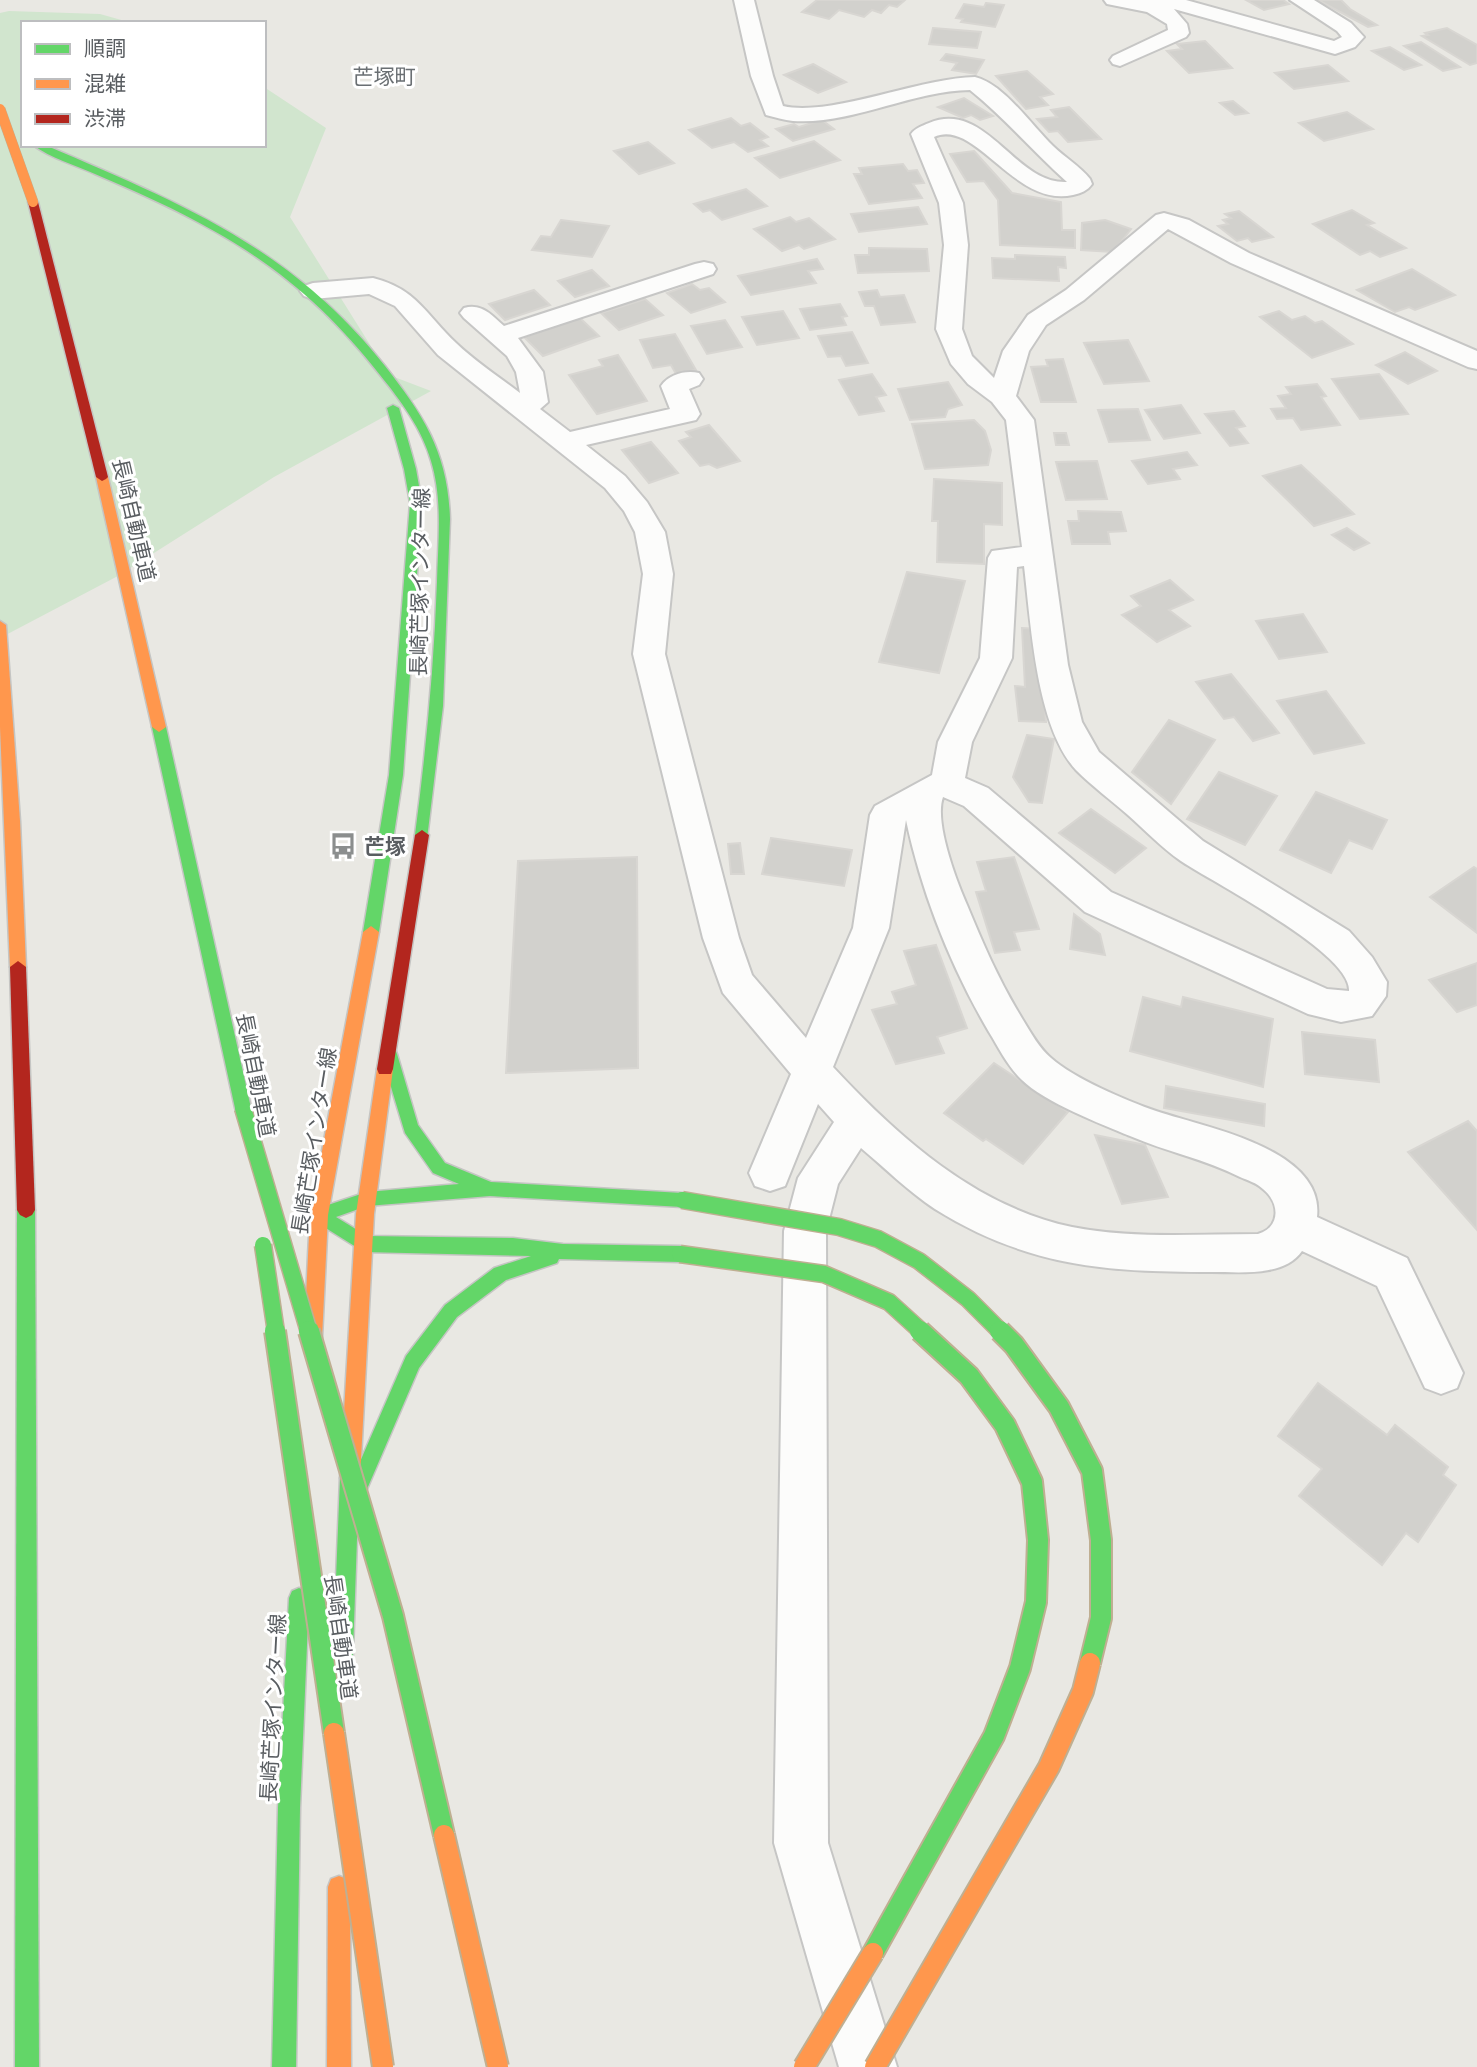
<svg xmlns="http://www.w3.org/2000/svg" width="1477" height="2067" viewBox="0 0 1477 2067" font-family="Montserrat,'Noto Sans JP',sans-serif">
<rect width="100%" height="100%" fill="#e9e8e3"/>
<path fill="#d1e5ce" d="M9,11L100,14L132,23H23V145H264V87L326,128L290,217L389,375L431,391L274,477L116,577L0,638V13Z"/>
<g fill="#d2d1cd" stroke="#d8d6d2" stroke-width="2">
<path d="M817,0H905L897,7L889,5L881,13L872,10L864,17L839,10L829,19L802,12Z"/>
<path d="M1246,0H1283L1289,4L1264,10Z"/>
<path d="M1318,0H1341L1350,9L1377,25L1368,27Z"/>
<path d="M986,3L1004,5L995,27L961,22L963,19L956,18L964,4L984,7Z"/>
<path d="M933,28L981,32L977,48L929,44Z"/>
<path d="M1447,28L1477,45V63L1470,65L1422,36L1428,35L1425,33Z"/>
<path d="M1205,41L1232,68L1189,73L1167,51L1182,49L1177,44Z"/>
<path d="M1421,42L1460,67L1443,71L1404,46Z"/>
<path d="M1390,47L1421,65L1404,70L1372,51Z"/>
<path d="M946,54L984,60L976,74L952,70L957,63L941,60Z"/>
<path d="M813,64L846,82L818,93L784,75Z"/>
<path d="M1328,65L1348,81L1294,89L1275,73Z"/>
<path d="M1027,71L1053,94L1040,97L1048,105L1026,109L996,76Z"/>
<path d="M964,98L972,103L993,116L980,120L971,115L963,118L938,107Z"/>
<path d="M1233,101L1248,113L1235,115L1220,103Z"/>
<path d="M1069,107L1101,139L1068,142L1058,131L1049,132L1037,119L1057,117L1051,110Z"/>
<path d="M1347,112L1373,129L1324,141L1299,123Z"/>
<path d="M731,118L741,126L750,123L768,137L760,140L768,146L748,152L734,142L712,148L689,130Z"/>
<path d="M822,120L834,129L793,141L776,129L794,124L799,127Z"/>
<path d="M814,141L840,160L780,178L755,158Z"/>
<path d="M648,142L674,163L639,174L614,151Z"/>
<path d="M974,151L1012,193L1061,202L1062,230H1075V248L1000,245L998,200L984,181L967,182L950,154Z"/>
<path d="M903,164L908,171L917,170L924,183L913,184L922,198L869,204L854,174H862L859,168Z"/>
<path d="M746,189L767,206L722,220L710,210L703,212L694,204Z"/>
<path d="M918,207L927,224L859,232L851,214Z"/>
<path d="M1352,210L1374,223L1367,225L1406,248L1380,257L1370,251L1360,255L1313,224Z"/>
<path d="M1239,211L1273,237L1252,242L1248,238L1237,241L1218,226L1228,224L1223,220L1231,218L1225,214Z"/>
<path d="M790,217L796,222L809,218L835,239L804,249L799,245L782,251L754,229Z"/>
<path d="M561,220L609,226L592,257L532,250L541,236L551,237Z"/>
<path d="M1105,220L1131,229L1113,252L1081,250L1082,223Z"/>
<path d="M869,248L927,249L929,271L858,273L855,255H869Z"/>
<path d="M1015,255L1065,257L1066,268L1058,267L1059,281L993,278L992,258L1015,259Z"/>
<path d="M817,259L823,269L808,271L816,283L751,295L738,276Z"/>
<path d="M1412,269L1455,295L1415,310L1409,307L1395,312L1357,290Z"/>
<path d="M592,270L609,286L575,297L558,281Z"/>
<path d="M692,284L700,290L709,288L725,302L691,313L667,293Z"/>
<path d="M534,290L550,305L505,320L489,304Z"/>
<path d="M877,290L880,297L904,295L915,322L881,325L874,306H865L859,292Z"/>
<path d="M645,299L663,315L619,330L601,313Z"/>
<path d="M840,304L847,316L842,317L846,325L810,330L800,309Z"/>
<path d="M783,311L799,338L757,345L742,317Z"/>
<path d="M1279,311L1292,320L1305,316L1315,323L1322,321L1353,344L1312,358L1260,317Z"/>
<path d="M580,318L599,336L543,356L524,337Z"/>
<path d="M725,320L742,347L707,354L691,326Z"/>
<path d="M852,332L868,363L846,366L841,356L828,357L818,336Z"/>
<path d="M675,334L696,370L676,374L671,365L653,368L640,340Z"/>
<path d="M1128,340L1149,381L1104,384L1084,343Z"/>
<path d="M1405,352L1437,371L1408,384L1376,365Z"/>
<path d="M618,355L647,401L597,414L569,375L603,366L599,360Z"/>
<path d="M1063,359L1076,402H1041L1031,367L1048,366L1046,360Z"/>
<path d="M872,374L886,395L876,397L884,411L859,415L839,380Z"/>
<path d="M1379,374L1408,414L1360,419L1332,379Z"/>
<path d="M948,382L962,405L948,409L945,417L910,420L898,389Z"/>
<path d="M1317,384L1326,396L1321,397L1340,425L1301,430L1293,418L1277,419L1271,409L1286,408L1278,396L1291,394L1286,387Z"/>
<path d="M1181,405L1200,433L1164,439L1145,410Z"/>
<path d="M1138,409L1150,440L1109,442L1098,410Z"/>
<path d="M1234,411L1245,426L1236,428L1248,443L1230,446L1205,414Z"/>
<path d="M974,420L985,431L991,450L988,465L925,469L912,424Z"/>
<path d="M709,425L740,461L717,468L709,464L700,466L679,441L691,437L686,432Z"/>
<path d="M1054,433H1066L1069,445H1056Z"/>
<path d="M651,442L678,473L649,483L622,450Z"/>
<path d="M1187,452L1197,465L1173,469L1180,479L1148,484L1132,461Z"/>
<path d="M1097,461L1107,499L1066,500L1056,462Z"/>
<path d="M1301,465L1354,514L1314,526L1263,476Z"/>
<path d="M934,479L1002,483V525L984,524V564L937,562L938,521H932Z"/>
<path d="M1078,511L1121,512L1126,531L1108,532L1110,544H1072L1068,521H1079Z"/>
<path d="M1347,528L1369,543L1354,550L1332,535Z"/>
<path d="M907,572L965,581L939,673L879,662Z"/>
<path d="M1170,580L1193,600L1169,610L1190,626L1157,642L1122,615L1141,606L1131,596Z"/>
<path d="M1303,614L1327,652L1279,659L1256,621Z"/>
<path d="M1022,628L1040,629L1046,722L1019,721L1015,686L1025,687Z"/>
<path d="M1231,674L1279,733L1253,741L1234,717L1224,719L1196,682Z"/>
<path d="M1326,691L1364,743L1314,754L1277,701Z"/>
<path d="M1169,720L1215,740L1171,804L1132,772Z"/>
<path d="M1027,735L1054,739L1042,803L1029,802L1013,777Z"/>
<path d="M1219,772L1277,796L1245,845L1187,819Z"/>
<path d="M1316,792L1387,820L1372,849L1349,840L1331,873L1280,850Z"/>
<path d="M1091,809L1146,848L1115,873L1059,833Z"/>
<path d="M771,838L852,850L844,886L762,874Z"/>
<path d="M740,843L744,874H731L728,844Z"/>
<path d="M637,857L638,1068L506,1073L518,861Z"/>
<path d="M1014,857L1039,929L1014,932L1020,950L995,953L976,892L986,891L977,862Z"/>
<path d="M1474,867L1477,869V933L1430,897Z"/>
<path d="M1074,914L1100,934L1105,955L1070,949Z"/>
<path d="M936,945L967,1028L937,1037L944,1053L896,1064L872,1010L897,1004L892,992L916,985L904,951Z"/>
<path d="M1477,963V1005L1457,1012L1429,980Z"/>
<path d="M1143,997L1181,1007L1183,997L1273,1019L1263,1087L1130,1051Z"/>
<path d="M1302,1032L1375,1040L1379,1082L1305,1074Z"/>
<path d="M994,1063L1068,1112L1023,1164L986,1139L983,1141L944,1113Z"/>
<path d="M1166,1086L1265,1104L1264,1126L1164,1108Z"/>
<path d="M1468,1121L1477,1131V1230L1408,1152Z"/>
<path d="M1095,1135L1145,1145L1168,1197L1122,1204Z"/>
<path d="M1318,1383L1387,1435L1395,1425L1448,1467L1443,1475L1456,1485L1418,1542L1406,1533L1382,1565L1299,1496L1322,1469L1278,1436Z"/>
</g>
<g fill="none" stroke-linecap="round" stroke-linejoin="round">
<defs>
<g id="street">
<path d="M734,0H754L773,76L783,106C831,117 919,78 975,77C1004,84 1031,125 1053,146C1064,157 1080,166 1090,179L1092,184C1087,191 1081,193 1073,195C1014,208 976,118 934,137L963,203L968,245L962,329L972,356L994,378L1003,351L1028,315L1066,290L1156,215L1164,213L1189,220L1249,253L1477,351V369L1468,367L1231,263L1168,229L1084,300L1046,325L1029,351L1016,396L1034,420L1068,665L1082,722L1099,752L1203,841L1349,931L1372,957L1387,982L1386,996L1372,1016L1341,1022L1308,1014L1085,912L964,806L943,797C934,822 956,880 967,905C984,946 999,981 1023,1020C1031,1033 1039,1048 1051,1058C1073,1078 1127,1101 1156,1111C1203,1127 1325,1148 1317,1217L1407,1258L1463,1373L1457,1388L1441,1394L1425,1388L1377,1286L1302,1251C1284,1277 1241,1272 1212,1272C1107,1272 1028,1267 935,1209C909,1192 885,1168 861,1148L838,1184L826,1231L828,1843L897,2067H839L774,1843L784,1231L798,1178L834,1122L818,1104L785,1186L770,1191L755,1186L749,1173L791,1074L723,993L703,938L633,654L643,574L635,532L624,511L605,488L438,355L395,306L369,294L313,299L304,296L300,291L304,286L313,283L373,278C417,289 426,315 456,343C476,362 499,377 520,393L516,372L507,356L464,318L460,313L464,308C482,303 491,315 504,326L695,264L704,262L713,264L716,269L713,274L518,338L543,372L548,402L540,409L570,432L670,409L661,386C669,374 686,370 699,373L703,379L699,385L689,389L700,414L696,420L586,445L625,476L647,502L665,532L673,574L665,654L739,938L752,975L806,1038L853,928L870,815L875,806L932,775L938,742L980,658L988,558L992,551L1022,547L1006,420L992,402L968,384L951,364L936,329L944,245L939,203L911,134C915,128 922,126 929,123C986,99 1015,185 1067,182C1033,152 1005,118 970,90C911,91 851,125 793,121C784,120 775,117 766,115L751,76ZM1024,566C1031,624 1036,726 1076,770C1092,786 1111,800 1128,815C1145,830 1162,848 1181,861C1212,882 1352,953 1349,991L1327,989L1111,892L988,788L965,778L972,742L1012,658L1017,567ZM906,820C922,894 951,967 989,1032C999,1048 1008,1067 1022,1080C1044,1102 1101,1124 1130,1136C1167,1152 1205,1159 1240,1177C1247,1180 1257,1183 1263,1189C1280,1203 1281,1227 1258,1234C1197,1234 1133,1239 1072,1227C976,1207 898,1137 833,1067L889,928Z"/>
<path d="M1104,0H1186L1334,41L1342,37L1337,31L1290,0H1314L1351,23L1364,37L1355,47L1335,54L1174,9L1187,24L1189,33L1186,37L1120,66L1113,64L1110,60L1113,56L1168,30L1167,24L1147,12L1107,4Z"/>
</g>
<g id="fast">
<path d="M33,145H45C180,203 291,247 385,366C424,416 448,453 450,519L443,706L427,839H417L415,835C426,751 434,667 437,582C438,542 443,500 431,461C422,429 401,401 380,375C332,314 282,269 214,231C176,209 135,191 95,174C75,165 50,158 33,145Z"/>
<path d="M393,405L399,408L416,469L422,503L403,775L379,932L371,938L363,932L389,775L410,503L404,469L387,408Z"/>
<path d="M159,722L166,727L251,1108L249,1113L243,1115L237,1113L235,1108L152,727Z"/>
<path d="M389,1047L395,1049L397,1054L418,1125L445,1163L491,1182L682,1193L688,1195L690,1200L688,1205L682,1207L490,1196L367,1206L336,1217L367,1236L513,1238L563,1244L680,1246L686,1248L689,1254L686,1260L680,1262L559,1259L557,1263L506,1280L457,1317L419,1368L358,1510L352,1680L349,1687L342,1690L335,1687L332,1680L340,1478L343,1471L350,1469L356,1471L406,1356L445,1305L494,1268L531,1256L364,1252L313,1220L310,1215L313,1210L367,1192L459,1184L433,1173L405,1133L381,1054L383,1049Z"/>
<path d="M26,1202L32,1205L35,1210L39,2067H15L17,1210L20,1205Z"/>
<path d="M299,1588L306,1591L309,1598L300,1808L296,2067H272L278,1808L289,1598L292,1591Z"/>
</g>
<g id="slow">
<path d="M102,473L108,477L166,727L159,732L152,727L96,477Z"/>
<path d="M0,621L6,625L20,821L26,967L18,973L10,967L0,727Z"/>
<path d="M371,926L379,932L328,1215L322,1338L319,1344L313,1346L307,1344L304,1338L310,1215L363,932Z"/>
<path d="M385,1062L391,1064L393,1069L374,1214L360,1478L357,1485L350,1487L343,1485L340,1478L356,1214L377,1069L379,1064Z"/>
<path d="M339,1876L347,1879L350,1887L351,2067H327L328,1887L331,1879Z"/>
</g>
<g id="jam">
<path d="M33,199L38,202L108,477L106,479L102,481L96,477L28,202Z"/>
<path d="M422,830L429,835L393,1069L391,1074H379L377,1069L415,835Z"/>
<path d="M18,961L26,967L35,1210L32,1215L26,1218L20,1215L17,1210L10,967Z"/>
</g>
</defs>
<use href="#street" stroke="#c6c6c5" stroke-width="4"/>
<use href="#fast" stroke="#c5c5c3" stroke-width="3"/>
<use href="#slow" stroke="#c5c5c3" stroke-width="3"/>
<use href="#jam" stroke="#c5c5c3" stroke-width="3"/>
<use href="#street" fill="#fcfcfb" fill-rule="evenodd"/>
<use href="#fast" fill="#63d668" fill-rule="evenodd"/>
<use href="#slow" fill="#ff974d" fill-rule="evenodd"/>
<use href="#jam" fill="#b3261e" fill-rule="evenodd"/>
<defs>
<g id="fast-bridge-far1">
<path d="M243,1108L309,1332"/>
<path d="M682,1200L839,1227L878,1239L919,1261L968,1299L1001,1332"/>
<path d="M263,1245L276,1332"/>
<path d="M680,1254L824,1274L889,1302L922,1332"/>
</g>
<g id="fast-bridge">
<path d="M275,1331L334,1733"/>
<path d="M309,1331L393,1616L444,1835"/>
<path d="M1000,1331L1014,1345L1059,1407L1092,1471L1101,1540V1618L1090,1663"/>
<path d="M873,1953L994,1736L1020,1668L1036,1602L1038,1540L1032,1482L1005,1425L969,1376L920,1331"/>
</g>
<path id="slow-bridge-far1" d="M0,109L33,202"/>
<g id="slow-bridge">
<path d="M334,1733L383,2067"/>
<path d="M444,1835L498,2067"/>
<path d="M804,2067L873,1953"/>
<path d="M875,2067L1049,1767L1083,1691L1090,1663"/>
</g>
</defs>
<use href="#fast-bridge-far1" stroke="#bfaf92" stroke-width="19" stroke-linecap="butt"/>
<use href="#fast-bridge" stroke="#bfaf92" stroke-width="24" stroke-linecap="butt"/>
<use href="#slow-bridge-far1" stroke="#bfaf92" stroke-width="11" stroke-linecap="butt"/>
<use href="#slow-bridge" stroke="#bfaf92" stroke-width="24" stroke-linecap="butt"/>
<use href="#fast-bridge-far1" stroke="#63d668" stroke-width="16"/>
<use href="#fast-bridge" stroke="#63d668" stroke-width="20"/>
<use href="#slow-bridge-far1" stroke="#ff974d" stroke-width="10"/>
<use href="#slow-bridge" stroke="#ff974d" stroke-width="20"/>
</g>
<defs>
<symbol id="bus-bare" viewBox="-9 -9 18 18"><path d="M-5-6H5V4H4V6H2V4H-2V6H-4V4H-5ZM-3.5-4V0h7V-4ZM-3.5 1.2v1.5H-2V1.2ZM2 1.2v1.5H3.5V1.2Z" fill="#8b8e8e" stroke="#fff" stroke-width="2.5" paint-order="stroke"/></symbol>
</defs>
<g fill-rule="evenodd">
<use href="#bus-bare" x="324" y="827" width="38" height="38"/>
</g>
<g text-anchor="middle" dominant-baseline="central" stroke-width="6" stroke-linejoin="round" paint-order="stroke">
<g font-size="21" fill="#6a6f73" stroke="#fff">
<text x="384" y="76">芒塚町</text>
</g>
<g font-size="21" fill="#595d61" stroke="#fff">
<text transform="translate(134 520) rotate(77)">長崎自動車道</text>
<text transform="translate(420 582) rotate(-89)">長崎芒塚インター線</text>
<text transform="translate(256 1075) rotate(79)">長崎自動車道</text>
<text transform="translate(314 1141) rotate(-81)">長崎芒塚インター線</text>
<text transform="translate(341 1637) rotate(82)">長崎自動車道</text>
<text transform="translate(273 1708) rotate(-87)">長崎芒塚インター線</text>
</g>
<g font-size="21" font-weight="bold" fill="#595d61" stroke="#fff" text-anchor="start">
<text x="364" y="846">芒塚</text>
</g>
</g>
<rect x="21" y="21" width="245" height="126" fill="#ffffff" stroke="#bdbec0" stroke-width="2"/>
<rect x="35" y="44" width="35" height="10" fill="#63d668" stroke="#bdbec0" stroke-width="2"/>
<text x="84" y="56" font-size="21" fill="#595d61">順調</text>
<rect x="35" y="79" width="35" height="10" fill="#ff974d" stroke="#bdbec0" stroke-width="2"/>
<text x="84" y="91" font-size="21" fill="#595d61">混雑</text>
<rect x="35" y="114" width="35" height="10" fill="#b3261e" stroke="#bdbec0" stroke-width="2"/>
<text x="84" y="126" font-size="21" fill="#595d61">渋滞</text>
</svg>
